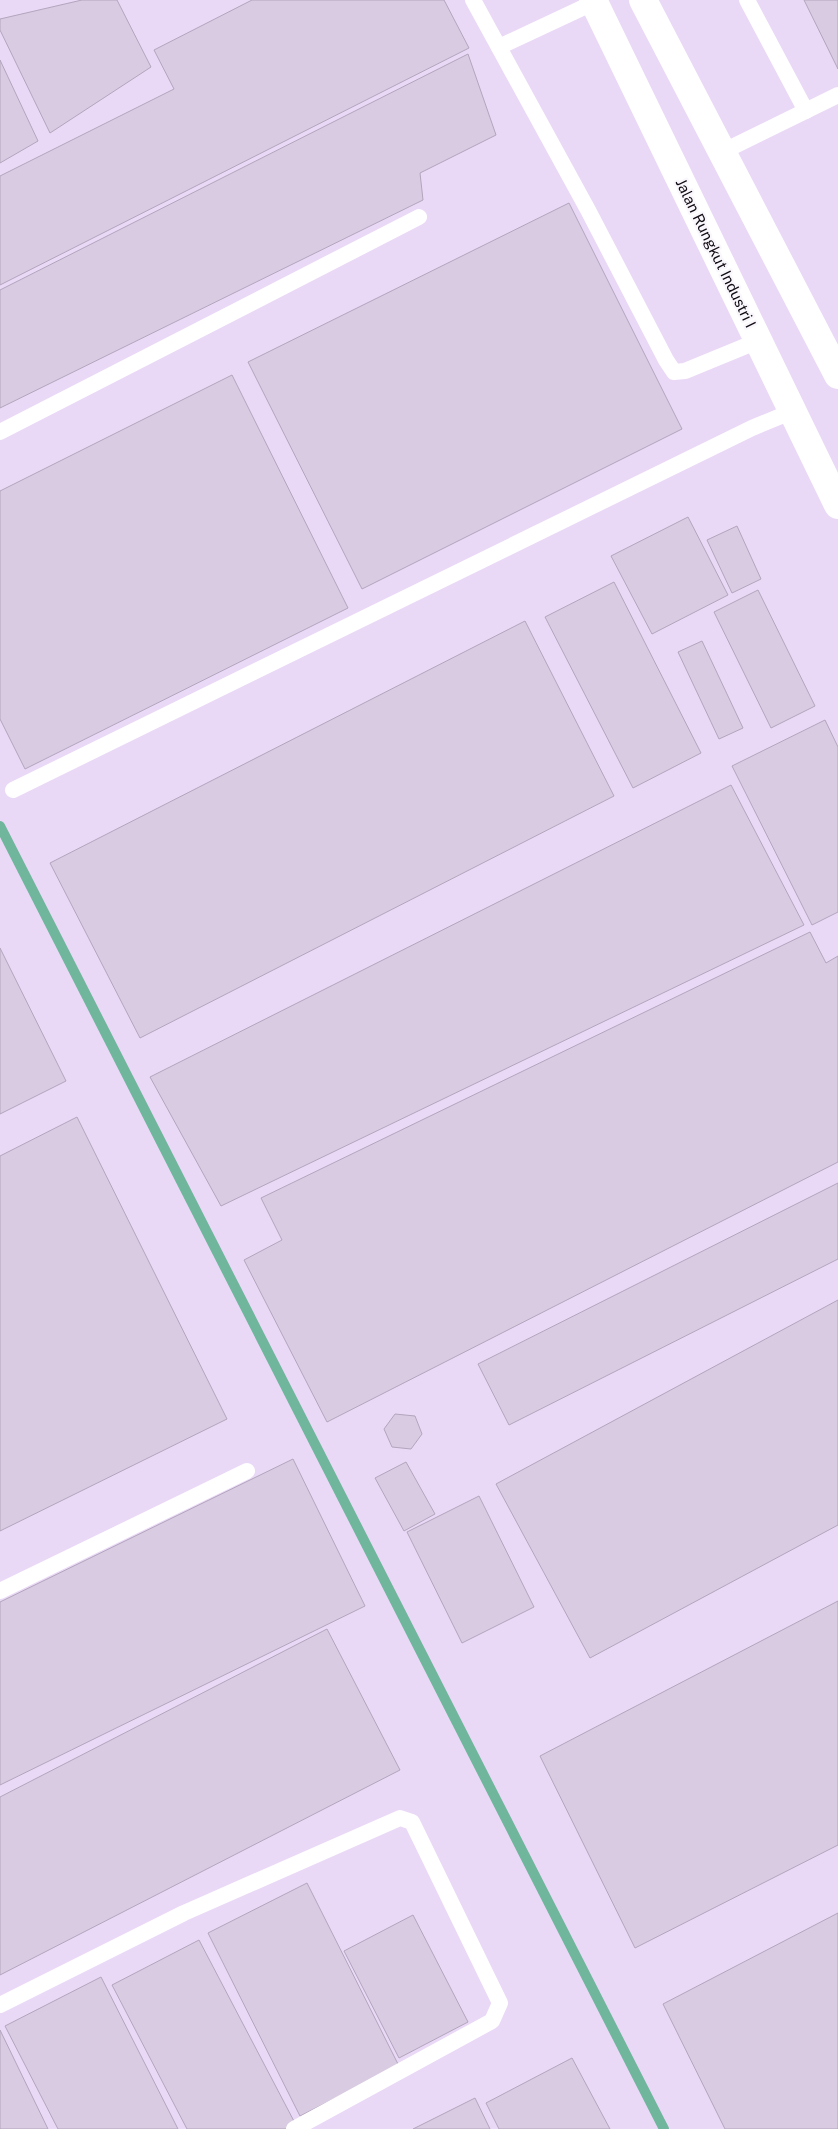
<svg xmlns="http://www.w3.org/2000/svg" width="838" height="2129" viewBox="0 0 838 2129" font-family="'Public Sans',sans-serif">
<rect width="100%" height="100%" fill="#f3e5fd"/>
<rect fill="#ead8f7" x="0" y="0" width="838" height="2129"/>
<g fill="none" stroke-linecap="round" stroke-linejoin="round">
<path stroke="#70b69d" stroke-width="10" d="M0,826L664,2129"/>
</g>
<g fill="#d8cbe2" stroke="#b2a5bc">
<path d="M82,0H117L151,67L50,133L0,30V19Z"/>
<path d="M252,0H444L469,48L0,285V176L174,89L154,50Z"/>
<path d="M804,0H838V69Z"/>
<path d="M468,54L496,135L420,173L423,200L0,408V290Z"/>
<path d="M0,60L38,141L0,163Z"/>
<path d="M569,203L682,429L362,589L248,362Z"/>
<path d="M232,375L348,608L25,769L0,719V491Z"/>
<path d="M688,517L728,595L652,634L611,556Z"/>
<path d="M737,526L761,579L732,593L707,540Z"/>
<path d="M614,582L701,753L633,788L545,617Z"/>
<path d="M758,590L815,706L771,728L714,612Z"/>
<path d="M525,621L614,796L140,1038L50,863Z"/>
<path d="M702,641L743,728L719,739L678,652Z"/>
<path d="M825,720L838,747V912L812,925L732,766Z"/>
<path d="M731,785L804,925L221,1206L150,1077Z"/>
<path d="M810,932L826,963L838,956V1162L327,1422L244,1260L282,1240L261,1198Z"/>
<path d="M0,948L66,1081L0,1114Z"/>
<path d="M77,1117L227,1419L0,1531V1156Z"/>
<path d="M838,1183V1259L509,1425L478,1364Z"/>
<path d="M838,1300V1525L590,1658L496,1484Z"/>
<path d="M395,1414L415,1416L422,1434L411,1449L392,1447L384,1429Z"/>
<path d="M293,1459L365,1606L0,1785V1602Z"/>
<path d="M406,1462L435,1514L404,1531L375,1478Z"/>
<path d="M479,1496L534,1607L462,1643L407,1532Z"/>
<path d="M838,1601V1845L635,1948L540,1756Z"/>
<path d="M327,1629L400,1770L0,1975V1797Z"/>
<path d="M307,1883L399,2066L300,2116L208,1933Z"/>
<path d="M838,1913V2129H725L663,2004Z"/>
<path d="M413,1915L468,2022L399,2058L344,1951Z"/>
<path d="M199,1940L296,2125L288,2129H187L112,1985Z"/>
<path d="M101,1977L178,2129H58L5,2026Z"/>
<path d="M0,2030L48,2129H0Z"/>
<path d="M572,2058L610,2129H499L486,2103Z"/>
<path d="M475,2098L490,2129H413Z"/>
</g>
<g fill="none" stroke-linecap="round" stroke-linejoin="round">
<g stroke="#fff" stroke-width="16">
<path d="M473,0L588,210L666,360L674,372L685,371L758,341"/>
<path d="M747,0L806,111"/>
<path d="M499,47L595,2"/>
<path d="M722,152L838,95"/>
<path d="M0,432L419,217"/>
<path d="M13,790L752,428L793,411"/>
<path d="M0,1591L247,1471"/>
<path d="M0,2005L184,1913L400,1818L412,1822L500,2003L492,2021L294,2129"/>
</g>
<g stroke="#fff" stroke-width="28">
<path d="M593,0L838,505"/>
<path d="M643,0L838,375"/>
</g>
</g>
<g text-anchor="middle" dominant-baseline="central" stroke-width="4.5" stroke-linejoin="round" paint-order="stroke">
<g font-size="15" fill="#100b13" stroke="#faf7fc">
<text transform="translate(716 253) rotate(64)">Jalan Rungkut Industri I</text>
</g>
</g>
</svg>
